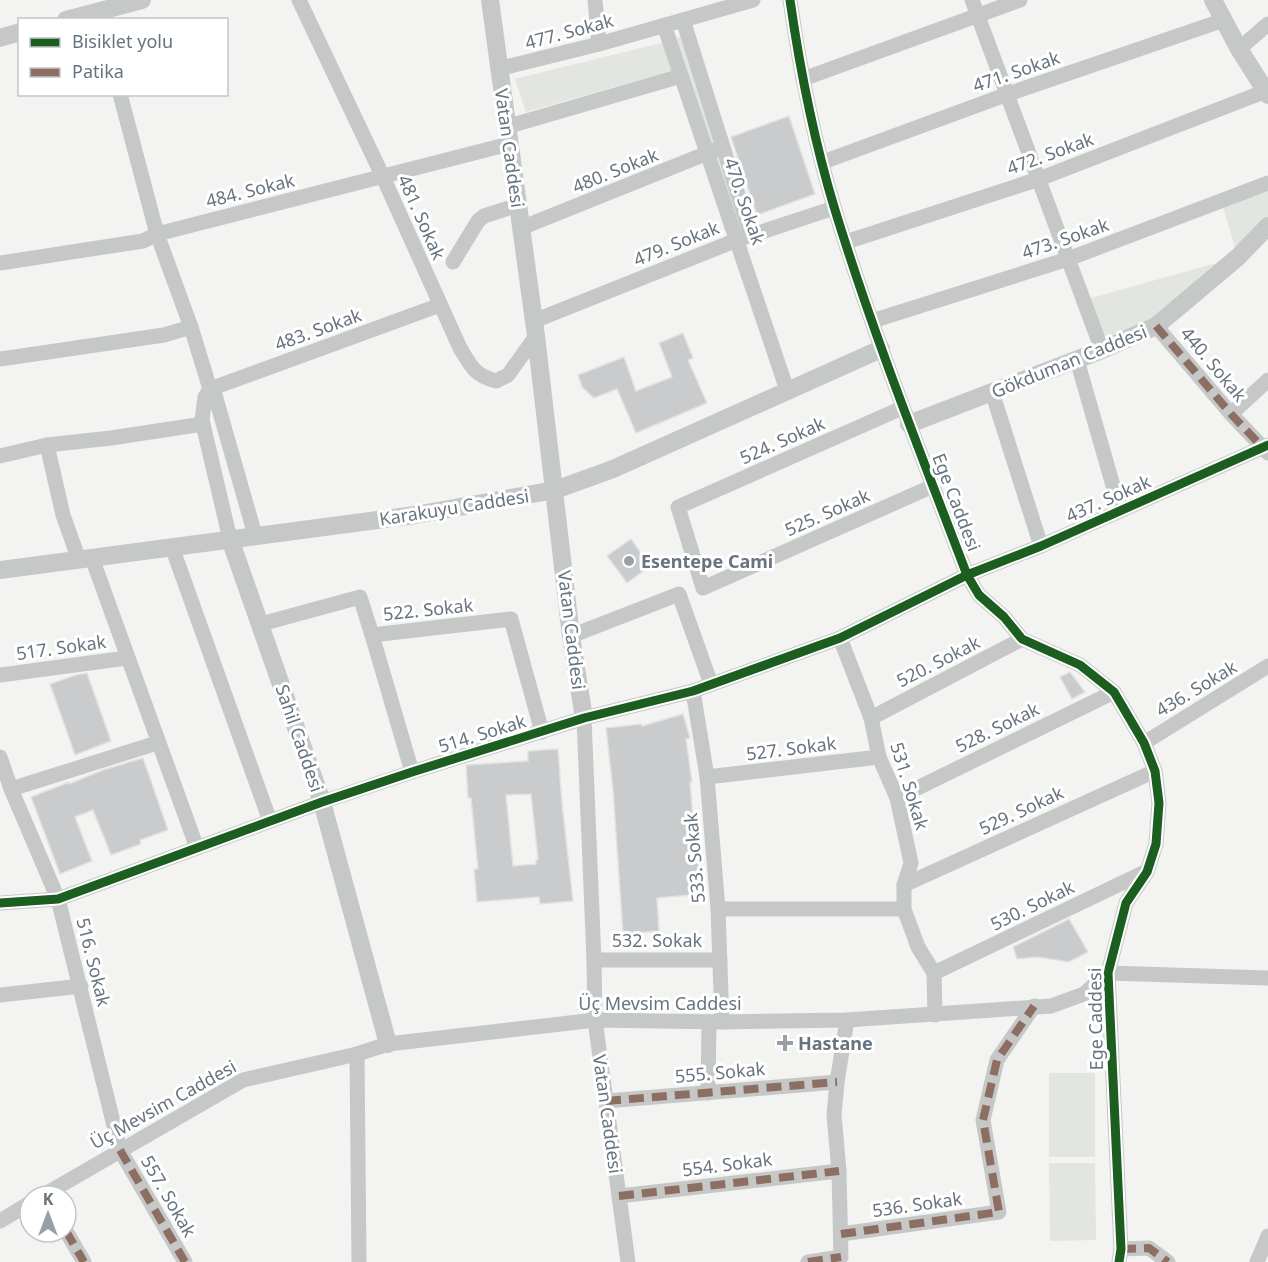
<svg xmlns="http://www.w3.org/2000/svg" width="1268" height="1262" viewBox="0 0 1268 1262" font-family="'Noto Sans',sans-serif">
<rect width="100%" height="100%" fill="#f3f3f2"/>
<g fill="#e2e5e0">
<path d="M688,34L751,236L737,240L678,69L526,112L515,79L669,41Z"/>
<path d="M1268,183V226L1238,257L1159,328L1102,350L1084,300L1238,257L1221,201Z"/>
<rect x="1049" y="1073" width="46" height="84"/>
<path d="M1049,1163H1095L1096,1240L1050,1241Z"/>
</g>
<g fill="#cacbcc" stroke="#e2e2e2" stroke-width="1.5" fill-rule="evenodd">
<path d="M789,116L815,194L757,215L731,137Z"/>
<path d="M683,333L693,358L688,360L707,403L636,433L617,389L594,398L582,387L578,375L624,357L636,391L672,377L659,343Z"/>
<path d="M631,539L650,566L627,583L607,556Z"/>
<path d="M1070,672L1085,692L1072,699L1060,677Z"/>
<path d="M87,673L111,741L75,755L50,684L76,675Z"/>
<path d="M683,714L690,738L686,739L692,782H690L694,831L702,894L657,898L659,931L623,934L613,790L606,728L641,724L642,726Z"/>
<path d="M558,749L562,803L573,901L540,904L539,897L477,902L474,869H478L471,798H468L466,765L528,761V751ZM531,794L538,859L536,860V864L513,866L506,795Z"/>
<path d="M143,758L168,830L140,840L141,844L111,855L93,810L75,817L92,861L60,874L31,797L69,782V784L103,770Z"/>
<path d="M1069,919L1088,952L1069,962L1037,957L1017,959L1013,947Z"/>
</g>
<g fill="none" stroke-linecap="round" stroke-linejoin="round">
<g stroke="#c6c8c8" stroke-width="15">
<path d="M299,0L383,177L460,348C471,366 474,375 496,381L508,375L536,336"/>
<path d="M595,0L599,44"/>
<path d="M790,0C800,70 814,141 835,210C873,334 921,454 967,575L979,595L1004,617L1022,639L1080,665L1114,692L1144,743L1155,771L1159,803L1156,844L1147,872L1126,903L1108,973L1121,1249L1119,1262"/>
<path d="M972,0L1102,350"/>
<path d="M683,20L751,236"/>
<path d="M664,25L787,390"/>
<path d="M1239,49L1268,24"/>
<path d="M498,69L599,44L753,0"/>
<path d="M803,79L1020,0"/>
<path d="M120,94L157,234L191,327L210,389L205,397L202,420L230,539"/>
<path d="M506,127L681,76"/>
<path d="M823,162L1008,94L1224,20"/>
<path d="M521,228L715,150"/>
<path d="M846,242L1039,179L1266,91"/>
<path d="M453,262L478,221L484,216L518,205"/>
<path d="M0,263L143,241L157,234L509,144"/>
<path d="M534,321L737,240L834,208"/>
<path d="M872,321L1068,259L1268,183"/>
<path d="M1156,326L1231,414L1268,453"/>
<path d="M0,359L164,335L191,327"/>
<path d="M1077,360L1120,510"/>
<path d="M210,389L440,305"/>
<path d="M210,391L215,395L255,535"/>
<path d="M992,392L1041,546"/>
<path d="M902,408L678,507L703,588L933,486"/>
<path d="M1231,414L1268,380"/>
<path d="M0,456L47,445"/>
<path d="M172,547L270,821"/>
<path d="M92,558L197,848"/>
<path d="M79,560L63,515L47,445L111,438L203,424"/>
<path d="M261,624L360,597L372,635L511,619L542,732"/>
<path d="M372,635L412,772"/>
<path d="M571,636L679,594L711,684"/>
<path d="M840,638L871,718L879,757L897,798L911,863L904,885V909L918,947L934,973L935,1015"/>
<path d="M0,675L127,658"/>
<path d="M693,691L707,777L718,909L722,1022"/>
<path d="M584,718L594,960L595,1020L628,1262"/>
<path d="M871,718L1022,639"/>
<path d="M1144,743L1268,666"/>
<path d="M0,757L11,789L58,899L120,1150L185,1262"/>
<path d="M707,777L879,757"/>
<path d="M11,789L157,743"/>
<path d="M897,798L1114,692"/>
<path d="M904,885L1155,771"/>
<path d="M0,903L58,899L322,802L412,772L584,718L693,691L840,638L967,575L1041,546L1268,445"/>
<path d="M718,909H904"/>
<path d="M594,960H720"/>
<path d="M934,973L1145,872"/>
<path d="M0,995L81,986"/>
<path d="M357,1054L359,1262"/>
<path d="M708,1093L709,1022"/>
<path d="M606,1101L837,1082"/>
<path d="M42,1196L243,1080L357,1054L388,1044L595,1020L722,1022L847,1020L1051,1006L1084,994L1108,973L1268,978"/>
<path d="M619,1196L839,1171"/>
<path d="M0,1221L30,1203"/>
<path d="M66,1231L84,1262"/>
<path d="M841,1234L999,1212L983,1120L997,1060L1034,1006"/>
<path d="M1121,1249L1149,1248L1168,1262"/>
<path d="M808,1262L841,1257L839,1171L834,1115L837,1082L847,1020"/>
<path d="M1257,1262L1268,1236"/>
</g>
<g stroke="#c6c8c8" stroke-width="18">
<path d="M490,0L536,336L571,636L584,718"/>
<path d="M1213,0L1239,49L1268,95"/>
<path d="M66,20L142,0"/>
<path d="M0,38L20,32"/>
<path d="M909,424L1102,350L1156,326L1238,257L1268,226"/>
<path d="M230,539L322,802L388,1044"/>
<path d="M0,570L415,515L555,490L613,469L881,349"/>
</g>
<g stroke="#8d6e63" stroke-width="8" stroke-dasharray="15 8" stroke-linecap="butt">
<path d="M1156,326L1231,414L1265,450"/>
<path d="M606,1101L837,1082"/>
<path d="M120,1150L185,1262"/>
<path d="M45,1194L46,1196"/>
<path d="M619,1196L839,1171"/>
<path d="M66,1231L84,1262"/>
<path d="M841,1234L999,1212L983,1120L997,1060L1034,1006"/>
<path d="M1121,1249L1149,1248L1168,1262"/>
<path d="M808,1262L841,1257"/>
</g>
<defs>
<g id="cycleway">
<path d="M790,0C800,70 814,141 835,210C873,334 921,454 967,575L979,595L1004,617L1022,639L1080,665L1114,692L1144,743L1155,771L1159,803L1156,844L1147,872L1126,903L1108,973L1121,1249L1119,1262"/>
<path d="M0,903L58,899L322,802L412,772L584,718L693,691L840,638L967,575L1041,546L1268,445"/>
</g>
</defs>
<use href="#cycleway" stroke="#fff" stroke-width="13"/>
<use href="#cycleway" stroke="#1b5e20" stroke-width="9"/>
</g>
<g fill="#98a0a7" stroke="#fff" stroke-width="2">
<circle cx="629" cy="561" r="6"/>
<path d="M782 1034h6v6h6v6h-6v6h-6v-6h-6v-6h6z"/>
</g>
<g text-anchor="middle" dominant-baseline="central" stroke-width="6" stroke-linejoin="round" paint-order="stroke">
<g font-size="18" fill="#67747f" stroke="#fff">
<text transform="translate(569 31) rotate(-15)">477. Sokak</text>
<text transform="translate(1016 71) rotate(-19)">471. Sokak</text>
<text transform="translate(510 148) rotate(82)">Vatan Caddesi</text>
<text transform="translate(1050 153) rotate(-20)">472. Sokak</text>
<text transform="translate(615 170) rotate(-22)">480. Sokak</text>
<text transform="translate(250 190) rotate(-14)">484. Sokak</text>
<text transform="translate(745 201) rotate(71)">470. Sokak</text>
<text transform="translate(422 217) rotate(66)">481. Sokak</text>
<text transform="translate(1065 238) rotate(-19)">473. Sokak</text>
<text transform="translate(676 243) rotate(-22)">479. Sokak</text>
<text transform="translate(318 329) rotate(-20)">483. Sokak</text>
<text transform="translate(1069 361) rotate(-22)">Gökduman Caddesi</text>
<text transform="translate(1214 364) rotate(50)">440. Sokak</text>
<text transform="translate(782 440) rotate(-24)">524. Sokak</text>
<text transform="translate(1108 498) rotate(-24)">437. Sokak</text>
<text transform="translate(957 502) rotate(69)">Ege Caddesi</text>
<text transform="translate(454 507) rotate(-9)">Karakuyu Caddesi</text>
<text transform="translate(827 512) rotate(-24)">525. Sokak</text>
<text transform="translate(428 609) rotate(-6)">522. Sokak</text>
<text transform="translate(572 630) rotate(83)">Vatan Caddesi</text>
<text transform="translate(61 647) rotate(-8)">517. Sokak</text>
<text transform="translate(938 661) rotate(-27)">520. Sokak</text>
<text transform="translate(1196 688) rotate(-31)">436. Sokak</text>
<text transform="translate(997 727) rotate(-26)">528. Sokak</text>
<text transform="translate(482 733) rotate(-17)">514. Sokak</text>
<text transform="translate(300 738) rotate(71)">Sahil Caddesi</text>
<text transform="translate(791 748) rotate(-7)">527. Sokak</text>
<text transform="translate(910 786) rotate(73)">531. Sokak</text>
<text transform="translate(1021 810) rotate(-25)">529. Sokak</text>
<text transform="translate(694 858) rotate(-95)">533. Sokak</text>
<text transform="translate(1032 905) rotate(-26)">530. Sokak</text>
<text x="657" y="940">532. Sokak</text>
<text transform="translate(94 962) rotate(76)">516. Sokak</text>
<text x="660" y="1003">Üç Mevsim Caddesi</text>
<text transform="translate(1095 1019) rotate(-91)">Ege Caddesi</text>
<text transform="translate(720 1072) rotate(-5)">555. Sokak</text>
<text transform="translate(163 1104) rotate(-29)">Üç Mevsim Caddesi</text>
<text transform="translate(608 1114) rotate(82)">Vatan Caddesi</text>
<text transform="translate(727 1164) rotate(-7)">554. Sokak</text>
<text transform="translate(169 1196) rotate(60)">557. Sokak</text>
<text transform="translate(917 1204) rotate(-8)">536. Sokak</text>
</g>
<g font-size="18" font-weight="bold" fill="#67747f" stroke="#fff" text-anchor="start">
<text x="641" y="561">Esentepe Cami</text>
<text x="798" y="1043">Hastane</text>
</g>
</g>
<rect x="18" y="18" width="210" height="78" fill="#ffffff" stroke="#c2c7cc" stroke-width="1.5"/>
<rect x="30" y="38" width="30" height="9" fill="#1b5e20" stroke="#c2c7cc" stroke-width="1.5"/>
<text x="72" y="48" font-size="18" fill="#67747f">Bisiklet yolu</text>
<rect x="30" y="68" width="30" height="9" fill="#8d6e63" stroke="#c2c7cc" stroke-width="1.5"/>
<text x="72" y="78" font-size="18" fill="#67747f">Patika</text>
<g transform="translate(48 1214)"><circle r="28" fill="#ffffff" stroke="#c2c7cc" stroke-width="1.5"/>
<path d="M0-4.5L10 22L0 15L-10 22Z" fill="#98a0a7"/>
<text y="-9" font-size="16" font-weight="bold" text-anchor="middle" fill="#67747f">K</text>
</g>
</svg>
